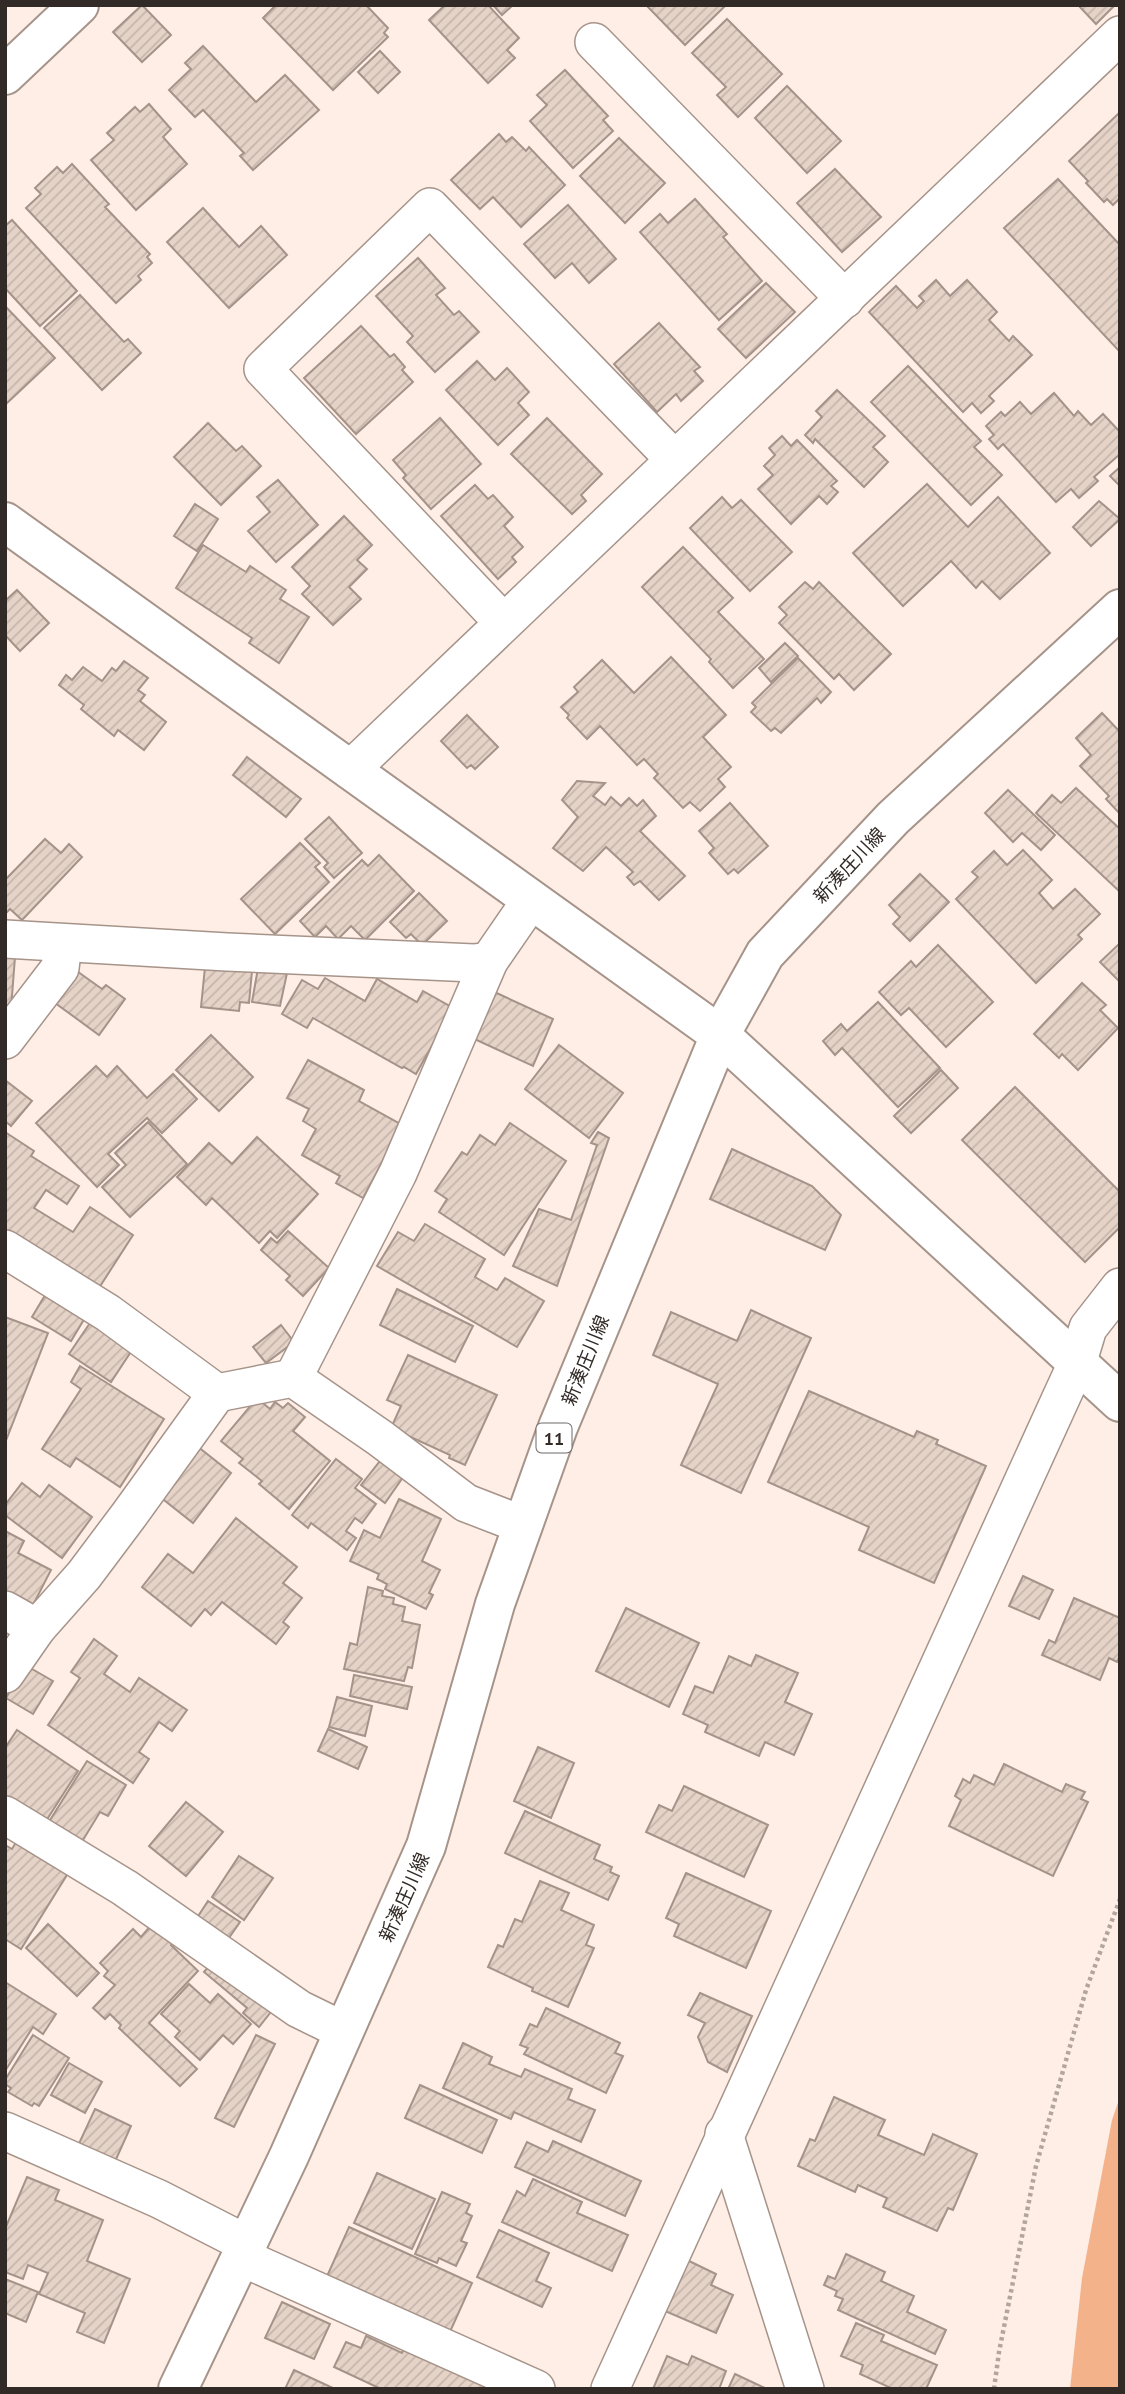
<svg xmlns="http://www.w3.org/2000/svg" width="1125" height="2394" viewBox="0 0 1125 2394" font-family="'PT Sans','Noto Sans JP',sans-serif">
<defs>
<pattern id="building-hatch" width="6" height="6" patternUnits="userSpaceOnUse" patternTransform="scale(1.75)"><rect width="6" height="6" fill="#e6d3c8"/><path d="M-1 1l2-2M0 6l6-6M5 7l2-2" fill="none" stroke="#c6b5ac"/></pattern>
</defs>
<rect width="100%" height="100%" fill="#feeee5"/>
<path fill="#f4b28b" d="M1120,2097V2389H1070L1082,2278L1112,2120Z"/>
<g fill="url(#building-hatch)" stroke="#a59389" stroke-width="2">
<path d="M142,5L171,35L142,62L113,32Z"/>
<path d="M276,5H366L388,28L384,33L388,37L333,90L263,18Z"/>
<path d="M445,5H488L519,38L507,50L515,58L488,83L429,20Z"/>
<path d="M493,5H513L502,15Z"/>
<path d="M646,5H725V6L685,45Z"/>
<path d="M1078,5H1115L1096,24Z"/>
<path d="M727,19L782,74L738,117L717,95L726,87L692,53Z"/>
<path d="M203,46L256,102L285,75L319,110L253,170L240,156L244,153L203,110L195,117L169,90L191,69L185,63Z"/>
<path d="M380,51L400,72L378,93L358,72Z"/>
<path d="M565,70L608,116L603,120L613,131L573,168L530,121L547,105L537,95Z"/>
<path d="M787,86L841,141L807,173L755,118Z"/>
<path d="M149,104L171,129L163,137L187,164L136,210L91,160L114,140L107,133L135,107L140,112Z"/>
<path d="M1120,112V198L1113,205L1107,199L1104,202L1086,183L1088,181L1069,161Z"/>
<path d="M499,134L506,142L512,137L526,151L529,147L565,185L521,227L493,197L480,209L451,180Z"/>
<path d="M619,138L665,183L625,223L580,176Z"/>
<path d="M72,164L109,204L105,207L150,254L147,257L152,263L138,276L141,280L116,303L26,208L41,194L35,188L57,167L63,173Z"/>
<path d="M835,169L881,217L842,252L797,203Z"/>
<path d="M1058,179L1120,245V352L1004,228Z"/>
<path d="M695,199L727,234L723,237L762,281L719,320L640,232L660,214L668,223Z"/>
<path d="M568,205L616,259L589,283L572,263L555,278L524,244Z"/>
<path d="M203,208L239,247L261,226L287,255L229,308L167,242Z"/>
<path d="M12,220L77,291L40,326L5,288V226Z"/>
<path d="M418,258L445,288L436,295L454,315L459,311L479,332L435,372L407,342L413,336L376,296Z"/>
<path d="M936,280L950,296L967,280L997,312L989,320L1009,341L1013,336L1032,355L989,396L994,401L981,413L972,403L963,412L869,312L896,286L917,308L924,301L919,296Z"/>
<path d="M766,283L795,312L746,358L718,329Z"/>
<path d="M80,295L124,342L128,339L141,353L102,390L44,328Z"/>
<path d="M5,306L55,358L5,405Z"/>
<path d="M659,323L700,367L694,371L703,381L681,401L676,394L657,412L614,364Z"/>
<path d="M361,326L390,357L394,354L405,367L402,370L413,382L356,434L304,378Z"/>
<path d="M477,361L495,380L507,368L529,392L518,403L529,415L498,445L446,390Z"/>
<path d="M908,366L981,441L974,447L1002,475L971,505L871,402Z"/>
<path d="M837,390L885,436L873,447L888,462L864,487L815,439L813,443L805,435L822,417L816,411Z"/>
<path d="M1054,393L1074,416L1078,411L1091,425L1103,414L1120,432V454L1094,477L1098,481L1079,498L1071,489L1056,502L1003,444L998,449L989,439L994,435L986,426L1001,412L1005,416L1020,402L1031,414Z"/>
<path d="M440,418L481,464L431,509L403,478L406,475L393,460Z"/>
<path d="M547,418L602,474L581,495L586,501L572,514L511,454Z"/>
<path d="M208,423L236,451L242,446L261,466L221,505L174,457Z"/>
<path d="M782,436L791,446L797,440L837,481L831,486L838,492L827,504L819,496L791,524L758,489L773,475L764,466L775,455L769,448Z"/>
<path d="M1120,467V486L1110,476Z"/>
<path d="M278,480L318,525L276,562L248,531L270,512L257,497Z"/>
<path d="M927,484L968,527L998,497L1050,553L1000,599L982,581L976,588L951,561L903,606L853,553Z"/>
<path d="M475,485L488,499L493,495L513,517L504,526L523,547L512,557L516,562L498,579L441,516Z"/>
<path d="M722,497L732,508L741,500L792,552L750,591L690,528Z"/>
<path d="M1099,501L1120,519L1091,546L1073,527Z"/>
<path d="M195,504L218,519L197,551L174,536Z"/>
<path d="M344,516L372,545L357,560L367,569L349,587L361,599L333,625L302,594L310,586L292,567Z"/>
<path d="M203,545L246,572L250,566L286,590L280,599L309,617L279,663L249,643L252,638L176,588Z"/>
<path d="M683,547L733,598L718,612L764,659L733,688L709,662L711,659L642,587Z"/>
<path d="M805,582L813,589L819,582L891,654L854,690L839,674L834,679L779,623L787,615L779,607Z"/>
<path d="M17,590L49,623L20,651L5,635V601Z"/>
<path d="M785,643L798,656L771,682L759,668Z"/>
<path d="M671,657L726,715L703,737L731,767L718,779L725,787L700,811L690,802L683,808L654,778L658,774L644,759L637,765L600,726L587,739L567,718L569,715L561,707L578,692L574,687L602,660L634,693Z"/>
<path d="M798,658L831,692L821,703L817,698L781,733L775,728L771,731L751,712L756,707L752,703Z"/>
<path d="M124,661L148,678L138,690L145,695L140,701L166,722L144,750L118,730L114,736L81,709L84,705L59,685L66,675L72,680L83,667L102,681L112,668L116,671Z"/>
<path d="M1102,713L1120,732V814L1106,799L1109,796L1080,766L1091,755L1076,738Z"/>
<path d="M467,715L498,747L475,769L471,765L467,768L441,741Z"/>
<path d="M247,757L301,799L286,817L233,775Z"/>
<path d="M577,781L605,783L593,796L605,805L611,797L621,806L629,798L637,806L643,800L656,816L640,831L685,876L659,900L640,881L634,885L627,877L633,872L606,847L583,871L553,848L578,817L562,800Z"/>
<path d="M1076,788L1120,829V892L1036,813L1052,795L1061,803Z"/>
<path d="M1008,790L1055,835L1041,850L1022,833L1013,842L985,813Z"/>
<path d="M730,803L768,846L738,873L734,869L728,874L709,853L714,848L699,831Z"/>
<path d="M329,817L362,853L334,878L324,867L328,863L305,839Z"/>
<path d="M45,839L61,853L69,844L82,857L22,920L10,909L5,914V880Z"/>
<path d="M300,843L320,863L315,867L329,882L275,934L241,899Z"/>
<path d="M1023,850L1052,880L1039,893L1053,909L1075,889L1100,914L1078,935L1082,939L1036,983L956,899L978,877L972,872L994,851L1007,865Z"/>
<path d="M379,855L414,891L365,940L351,926L338,939L326,926L315,937L300,921L362,860L368,866Z"/>
<path d="M920,874L949,902L910,941L893,924L900,917L889,905Z"/>
<path d="M419,893L447,921L422,945L411,934L406,938L390,922Z"/>
<path d="M1120,943V982L1100,962Z"/>
<path d="M938,945L993,1002L946,1047L909,1008L901,1015L879,992L911,961L916,967Z"/>
<path d="M5,956L15,957L11,1009L5,1008Z"/>
<path d="M205,967L252,971L249,1003L240,1002L239,1011L201,1007Z"/>
<path d="M258,968L287,973L280,1006L252,1002Z"/>
<path d="M74,969L102,989L106,985L125,999L99,1035L51,1000Z"/>
<path d="M325,978L365,1001L377,979L417,1002L423,991L453,1008L416,1074L404,1067L402,1068L313,1018L307,1028L282,1014L302,980L318,989Z"/>
<path d="M1082,983L1106,1005L1100,1010L1118,1028L1078,1070L1062,1054L1059,1058L1034,1034Z"/>
<path d="M490,990L553,1019L533,1066L470,1037Z"/>
<path d="M878,1002L940,1068L898,1107L842,1048L835,1055L823,1041L841,1024L847,1031Z"/>
<path d="M211,1035L253,1077L219,1111L176,1070Z"/>
<path d="M559,1045L623,1093L589,1138L525,1089Z"/>
<path d="M308,1060L364,1090L359,1101L402,1125L363,1198L336,1183L340,1176L302,1155L316,1129L303,1121L309,1109L287,1098Z"/>
<path d="M96,1066L107,1077L117,1066L147,1098L173,1074L197,1099L162,1133L147,1118L108,1154L119,1165L97,1187L36,1123Z"/>
<path d="M941,1070L958,1088L911,1133L894,1116Z"/>
<path d="M5,1080L32,1101L11,1126L5,1121Z"/>
<path d="M1015,1087L1120,1192V1227L1085,1262L962,1140Z"/>
<path d="M148,1122L187,1164L130,1217L102,1187L126,1165L115,1153Z"/>
<path d="M510,1123L566,1161L504,1255L439,1212L447,1199L435,1191L462,1152L467,1155L480,1135L495,1145Z"/>
<path d="M5,1132L34,1151L31,1156L79,1186L67,1204L46,1190L34,1208L73,1232L90,1207L133,1235L97,1291L5,1232Z"/>
<path d="M598,1132L609,1138L557,1286L513,1266L539,1209L571,1220L597,1145L591,1143Z"/>
<path d="M257,1137L318,1194L277,1238L270,1231L259,1243L212,1198L206,1205L177,1177L209,1143L232,1164Z"/>
<path d="M732,1149L812,1186L841,1215L825,1250L710,1199Z"/>
<path d="M425,1224L485,1259L475,1277L497,1290L505,1278L544,1301L517,1347L377,1266L398,1232L414,1241Z"/>
<path d="M288,1231L329,1268L303,1296L286,1280L290,1276L261,1250L271,1238L277,1243Z"/>
<path d="M50,1287L89,1311L71,1341L32,1317Z"/>
<path d="M397,1289L473,1326L455,1362L380,1325Z"/>
<path d="M751,1310L811,1338L741,1493L681,1465L718,1384L653,1355L671,1312L737,1341Z"/>
<path d="M5,1317L48,1333L5,1443Z"/>
<path d="M94,1317L136,1344L111,1382L69,1354Z"/>
<path d="M281,1325L294,1342L266,1363L253,1347Z"/>
<path d="M408,1355L497,1395L465,1465L449,1458L450,1455L391,1428L401,1406L387,1400Z"/>
<path d="M80,1366L164,1419L120,1487L76,1458L70,1467L42,1449L81,1389L71,1382Z"/>
<path d="M809,1391L914,1437L917,1431L938,1440L936,1444L986,1466L934,1583L859,1550L869,1527L768,1482Z"/>
<path d="M257,1398L270,1409L275,1402L283,1408L288,1403L305,1417L293,1431L330,1461L289,1509L259,1484L262,1481L239,1463L243,1459L221,1441Z"/>
<path d="M197,1446L231,1473L193,1523L159,1496Z"/>
<path d="M384,1456L406,1473L385,1503L361,1485Z"/>
<path d="M336,1459L362,1479L355,1488L376,1504L362,1523L355,1518L346,1531L356,1538L347,1550L311,1523L308,1528L292,1515Z"/>
<path d="M22,1483L40,1497L49,1485L92,1517L62,1558L5,1515V1505Z"/>
<path d="M399,1499L441,1519L422,1561L440,1570L429,1593L433,1595L426,1609L385,1589L387,1584L377,1579L379,1574L350,1561L364,1530L380,1538Z"/>
<path d="M236,1518L297,1567L283,1583L302,1598L283,1622L289,1627L276,1644L222,1602L211,1615L205,1609L191,1626L142,1587L168,1554L193,1573Z"/>
<path d="M5,1531L24,1541L18,1553L51,1570L32,1607L5,1593Z"/>
<path d="M1023,1576L1053,1590L1039,1619L1009,1606Z"/>
<path d="M368,1587L383,1591L382,1596L394,1598L393,1604L405,1607L402,1621L420,1625L412,1668L408,1667L404,1681L344,1669L350,1643L357,1645Z"/>
<path d="M1074,1598L1120,1618V1656L1117,1662L1109,1658L1100,1680L1042,1655L1049,1640L1055,1643Z"/>
<path d="M626,1608L699,1643L669,1707L596,1671Z"/>
<path d="M94,1639L117,1656L104,1674L130,1692L139,1678L187,1710L172,1731L159,1722L139,1752L149,1759L133,1783L48,1725L80,1678L71,1672Z"/>
<path d="M756,1655L798,1673L785,1702L812,1714L794,1755L765,1742L759,1756L705,1732L708,1725L683,1714L695,1686L713,1693L729,1656L751,1666Z"/>
<path d="M25,1665L53,1681L33,1714L6,1698Z"/>
<path d="M354,1675L412,1687L407,1709L350,1696Z"/>
<path d="M337,1697L372,1706L365,1736L329,1727Z"/>
<path d="M328,1729L367,1747L358,1769L318,1751Z"/>
<path d="M17,1730L78,1771L44,1824L5,1798V1748Z"/>
<path d="M538,1747L574,1763L551,1818L514,1801Z"/>
<path d="M87,1761L126,1785L108,1816L100,1812L80,1845L47,1825Z"/>
<path d="M1004,1764L1062,1792L1066,1784L1085,1792L1081,1799L1088,1802L1053,1876L949,1826L961,1800L955,1796L963,1779L970,1783L974,1775L994,1785Z"/>
<path d="M684,1786L768,1825L744,1877L646,1832L659,1805L672,1811Z"/>
<path d="M186,1802L223,1832L186,1876L149,1846Z"/>
<path d="M525,1811L600,1845L594,1859L612,1867L610,1872L619,1876L608,1900L505,1853Z"/>
<path d="M18,1839L70,1870L21,1949L5,1939V1845L12,1849Z"/>
<path d="M239,1856L273,1878L244,1920L212,1897Z"/>
<path d="M686,1873L771,1911L746,1968L674,1936L679,1924L666,1918Z"/>
<path d="M540,1881L569,1893L561,1910L594,1925L586,1945L594,1948L568,2007L532,1991L533,1988L488,1967L498,1945L503,1947L515,1919L522,1922Z"/>
<path d="M208,1901L240,1922L226,1942L195,1921Z"/>
<path d="M153,1923L173,1942L171,1945L198,1971L149,2023L197,2069L180,2086L119,2028L121,2025L110,2014L105,2019L93,2008L115,1985L104,1976L108,1971L100,1963L133,1929L141,1937Z"/>
<path d="M48,1924L99,1973L77,1996L26,1948Z"/>
<path d="M215,1959L274,2008L259,2027L243,2013L247,2008L204,1972Z"/>
<path d="M5,1982L56,2014L43,2034L33,2027L5,2071Z"/>
<path d="M189,1984L210,2003L218,1994L251,2024L233,2044L223,2035L200,2060L175,2037L180,2031L161,2014Z"/>
<path d="M700,1993L752,2016L727,2072L708,2062L698,2037L705,2023L688,2015Z"/>
<path d="M546,2008L620,2043L615,2053L623,2056L606,2093L524,2054L528,2048L520,2045L530,2024L537,2027Z"/>
<path d="M33,2035L69,2058L39,2106L34,2103L32,2106L8,2092L11,2088L5,2084V2080Z"/>
<path d="M256,2035L275,2044L234,2127L215,2118Z"/>
<path d="M463,2043L492,2057L489,2064L521,2077L525,2069L572,2089L568,2099L595,2110L581,2142L514,2112L511,2119L443,2088Z"/>
<path d="M69,2063L102,2082L85,2113L51,2095Z"/>
<path d="M420,2085L497,2120L482,2153L405,2118Z"/>
<path d="M834,2097L885,2120L878,2135L924,2155L933,2134L977,2154L953,2210L948,2208L937,2231L883,2207L887,2198L858,2185L855,2192L798,2166L810,2139L815,2141Z"/>
<path d="M95,2109L131,2126L113,2166L76,2150Z"/>
<path d="M553,2141L641,2181L625,2216L515,2167L527,2142L548,2152Z"/>
<path d="M377,2173L435,2199L412,2249L354,2223Z"/>
<path d="M27,2177L59,2190L55,2200L103,2220L87,2261L130,2279L104,2343L77,2332L85,2313L39,2294L48,2273L28,2265L23,2279L5,2272V2229Z"/>
<path d="M533,2179L582,2202L577,2213L628,2235L612,2271L502,2222L517,2191L525,2196Z"/>
<path d="M442,2192L470,2204L466,2213L472,2216L461,2241L467,2243L456,2266L439,2258L437,2263L415,2254Z"/>
<path d="M349,2227L472,2283L449,2334L324,2283Z"/>
<path d="M499,2230L549,2253L536,2281L551,2288L542,2307L477,2277Z"/>
<path d="M846,2254L885,2272L881,2281L914,2296L907,2312L946,2330L935,2354L838,2310L843,2299L835,2296L837,2291L824,2285L828,2276L835,2279Z"/>
<path d="M687,2260L716,2274L711,2285L733,2295L716,2333L665,2311Z"/>
<path d="M5,2279L38,2292L26,2322L5,2313Z"/>
<path d="M282,2302L330,2324L314,2359L265,2338Z"/>
<path d="M856,2323L884,2335L881,2341L937,2365L926,2389H893L860,2374L863,2365L841,2356Z"/>
<path d="M366,2336L402,2353L407,2342L489,2380L485,2389H381L334,2367L346,2342L361,2348Z"/>
<path d="M667,2356L688,2365L692,2356L726,2371L719,2389H653Z"/>
<path d="M294,2370L335,2389H285Z"/>
<path d="M735,2374L767,2389H728Z"/>
</g>
<g fill="none" stroke-linecap="round" stroke-linejoin="round">
<defs>
<g id="street">
<path d="M594,42L845,299"/>
<path d="M503,622L263,369L430,207L674,459"/>
<path d="M350,770L1120,35"/>
<path d="M5,939L227,952L474,963L489,961L531,900"/>
<path d="M5,1040L60,968L63,943"/>
<path d="M5,1249L108,1313L217,1393L293,1378L380,1438L466,1503L523,1525"/>
<path d="M293,1378L398,1173L489,961"/>
<path d="M5,1610L37,1628"/>
<path d="M5,1674L37,1628L84,1575L129,1515L217,1393"/>
<path d="M5,1815L125,1888L299,2009L344,2031"/>
<path d="M5,2131L159,2199L247,2244"/>
<path d="M724,2134L805,2389"/>
<path d="M241,2257L536,2389"/>
<path d="M610,2389L1061,1398L1078,1361L1088,1328L1120,1287"/>
</g>
<g id="secondary">
<path d="M5,75L79,5"/>
<path d="M5,522L720,1035L1120,1402"/>
</g>
<path id="primary" d="M178,2389L289,2156L426,1846L495,1604L558,1427L720,1035L765,954L893,818L1120,609"/>
</defs>
<use href="#street" stroke="#a6948a" stroke-width="40"/>
<use href="#secondary" stroke="#a6948a" stroke-width="42"/>
<use href="#primary" stroke="#a6948a" stroke-width="42"/>
<path stroke="#b2a59e" stroke-width="4.5" stroke-dasharray="3.5 3.5" stroke-linecap="butt" d="M994,2389L999,2352L1036,2166L1086,1990L1120,1899"/>
<use href="#street" stroke="#fff" stroke-width="37"/>
<use href="#secondary" stroke="#fff" stroke-width="38"/>
<use href="#primary" stroke="#fff" stroke-width="38"/>
</g>
<g text-anchor="middle" dominant-baseline="central" stroke-width="6" stroke-linejoin="round" paint-order="stroke">
<rect fill="#fff" stroke="#6f6a67" stroke-width="2" x="536.5" y="1423.5" width="35" height="29" rx="5"/>
<g font-size="18" font-weight="bold" fill="#312a26">
<text x="554" y="1438">11</text>
</g>
<g font-size="19" fill="#312a26" stroke="#fff">
<text transform="translate(849 865) rotate(-47)">新湊庄川線</text>
<text transform="translate(585 1360) rotate(-68)">新湊庄川線</text>
<text transform="translate(404 1897) rotate(-66)">新湊庄川線</text>
</g>
</g>
<rect width="1125" height="2394" fill="none" stroke="#312a26" stroke-width="14"/>
</svg>
